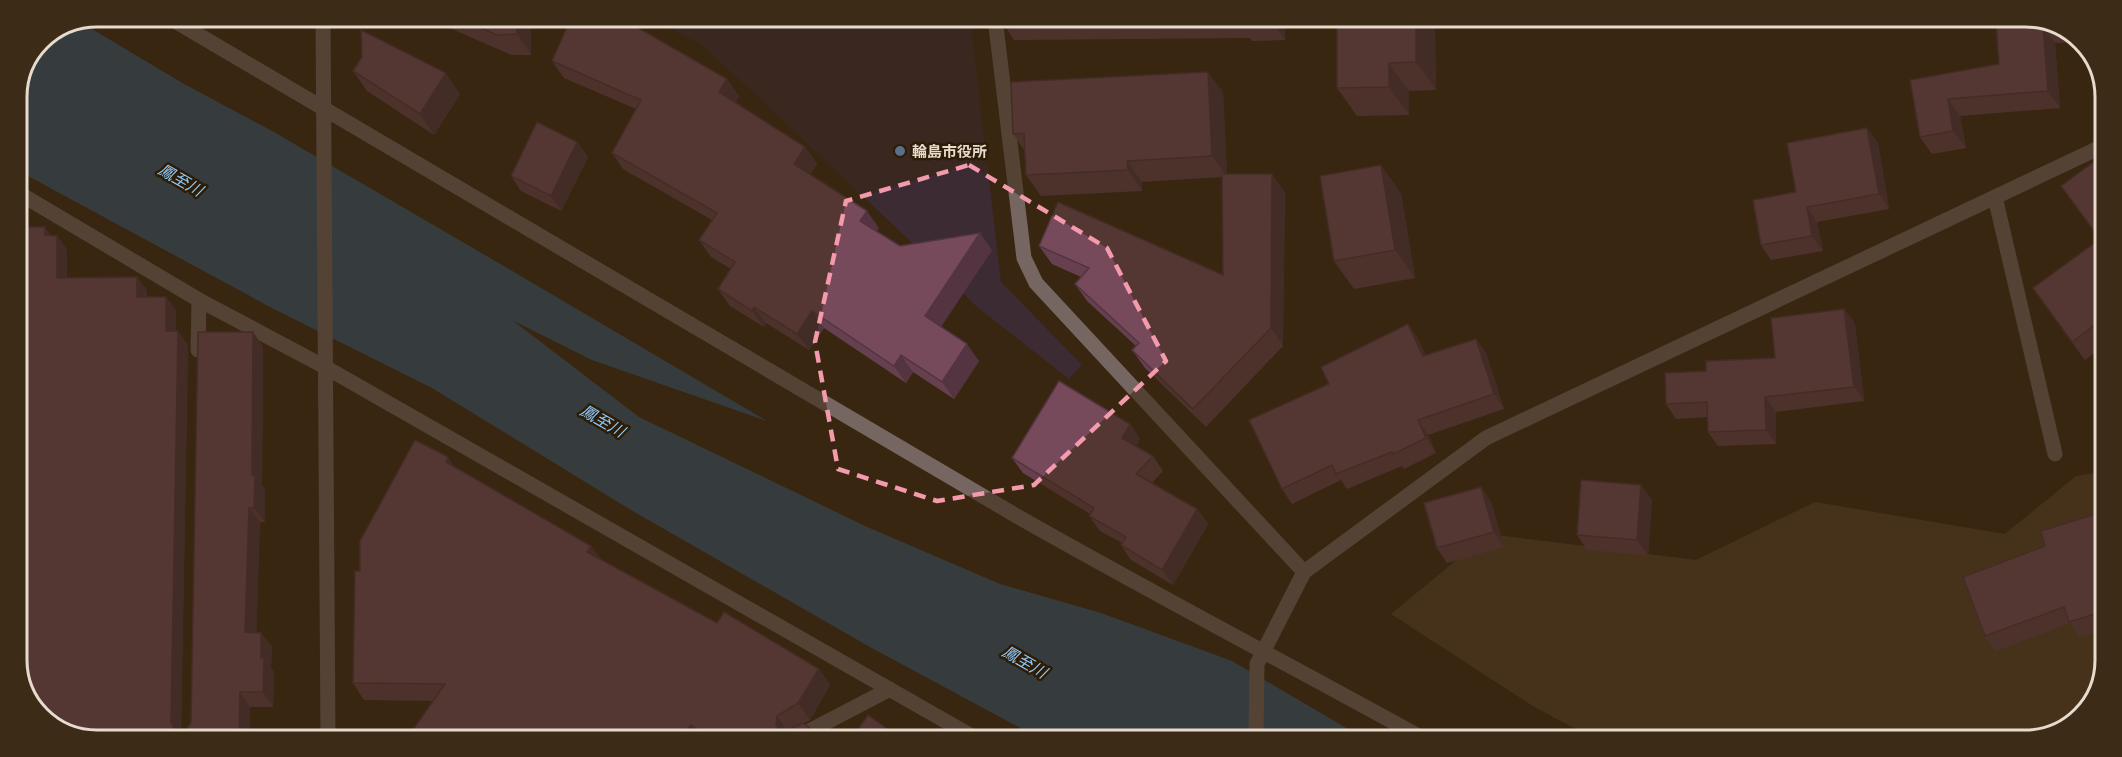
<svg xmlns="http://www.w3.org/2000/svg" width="2122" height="757" viewBox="0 0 2122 757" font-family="'Playfair Display','Noto Sans JP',serif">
<rect width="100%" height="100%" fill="#382610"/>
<path fill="#3d2b34" d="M651,18H970L1001,282L1082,365L1069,379L977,307L926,256L704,46Z"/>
<path fill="#574228" d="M2103,472L2101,685L2074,724L2025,740H1596L1533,706L1391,614L1488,534L1696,560L1815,502L2005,534L2076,476Z"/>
<path fill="#345775" d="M82,23L184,84L272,131L490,258L767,421L592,360L512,320L639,417L865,526L1000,584L1101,613L1232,661L1365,739L1039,738L870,647L631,510L432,388L272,308L17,170V92L40,40Z"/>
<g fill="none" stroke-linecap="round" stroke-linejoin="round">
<g stroke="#756662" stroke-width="15">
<path d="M168,17L1015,515C1150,592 1288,664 1424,739"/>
<path d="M323,17L328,737"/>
<path d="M995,18L1024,258L1036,283L1304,572"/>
<path d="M17,192L199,300L325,367L975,738"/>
<path d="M1995,197L2055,454"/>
<path d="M198,350L199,300"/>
<path d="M796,738L890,689"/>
<path d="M1256,739L1257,664L1304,572L1486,438L2105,145"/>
</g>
</g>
<g fill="#66404e">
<path d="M424,17H531V55H512Z"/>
<path d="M754,18H786L756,21Z"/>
<path d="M1000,18L1284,19L1285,40L1252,41L1250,38L1014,40Z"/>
<path d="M1996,21H2050L2081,43H2055L2060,108L1960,116L1966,148L1932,154L1920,137L1910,80L1999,64Z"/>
<path d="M1435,29L1436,90L1409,91V115L1357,116L1337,88Z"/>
<path d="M552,61L739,96L735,102L805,147L817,164L810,175L879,228L876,231L900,246L992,250L941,326L979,361L954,399L913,372L906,383L824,328L809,350L766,323L764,327L730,306L718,289L731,269L711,257L699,240L712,220L623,169L612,153L636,109L564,78Z"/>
<path d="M353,71L460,94L434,135L367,91Z"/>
<path d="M1223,92L1227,174L1285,192L1283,346L1206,427L1145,368L1132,350L1136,346L1087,301L1075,284L1081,277L1052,264L1039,246L1223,275L1222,177L1142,182V191L1041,196L1026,175L1025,151L1013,134Z"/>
<path d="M577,142L588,157L561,211L521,191L511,176Z"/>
<path d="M1878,143L1889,209L1817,222L1823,251L1771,260L1761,245L1796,192Z"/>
<path d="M2105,159L2104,346L2085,360L2046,307L2100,239L2061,186Z"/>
<path d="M1381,165L1401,194L1415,278L1354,289L1334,261Z"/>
<path d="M17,212H18L28,227L51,236H57L67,250V278L137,277L147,291V297H166L176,311V331H178L188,346L181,731H185L191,723L253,332L263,347L262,485L265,489V522H260L256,633H261L272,647L271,668L274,672L273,707H250L249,737L72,736L27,443V392H17Z"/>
<path d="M1844,309L1855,324L1864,401L1776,412V444L1718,446L1708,432L1707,417L1676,419L1666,404L1706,371L1775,358Z"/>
<path d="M1408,324L1418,339L1426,356L1476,339L1486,353L1504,409L1428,435L1436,453L1404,469L1402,466L1347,489L1341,480L1292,504L1282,489L1329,384Z"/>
<path d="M1130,424L1140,439L1136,446L1153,456L1163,471L1152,483L1197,509L1208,524L1173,585L1131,560L1121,545L1122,543L1100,531L1089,516L1090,514L1023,473L1012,458Z"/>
<path d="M454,466L591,546L600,559L717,623L819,669L830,685L810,720L803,724L823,738L408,737L434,701L364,700L353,683L360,571Z"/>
<path d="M1652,500L1648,555L1587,550L1577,535Z"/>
<path d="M1491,502L1504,547L1447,563L1437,548Z"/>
<path d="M2102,512V630L2079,637L2070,623L1996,651L1985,636L2045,546Z"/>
</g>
<g fill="#533440">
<path d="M517,17H531V55L517,34Z"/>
<path d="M1270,19H1284L1285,40Z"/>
<path d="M1416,19H1428L1435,29L1436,90L1416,62Z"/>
<path d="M2043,26L2055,43L2060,108L2048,91Z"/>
<path d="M1389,63L1409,91V115L1389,87Z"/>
<path d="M1208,72L1223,92L1227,177L1212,156Z"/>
<path d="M446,73L460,94L434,135L420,114Z"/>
<path d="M727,79L739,96L731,109L719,92Z"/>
<path d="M1948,99L1960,116L1966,148L1953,131Z"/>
<path d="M1867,128L1878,143L1889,209L1879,194Z"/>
<path d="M577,142L588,157L561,211L551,196Z"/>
<path d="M805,147L817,164L806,181L794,164Z"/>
<path d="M1127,161L1142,182V191L1128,170Z"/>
<path d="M1381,165L1401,194L1415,278L1395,250Z"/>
<path d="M1272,174L1285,192L1283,346L1271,328Z"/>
<path d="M1807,207L1817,222L1823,251L1812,236Z"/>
<path d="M867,211L879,228L872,238L860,221Z"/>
<path d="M18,212L28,226L29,242L19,227Z"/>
<path d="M45,227L55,241L45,235Z"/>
<path d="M980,233L992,250L937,333L925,316Z"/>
<path d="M57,236L67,250V293L57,278Z"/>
<path d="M137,277L147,291V312L137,297Z"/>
<path d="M166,297L176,311V346L166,331Z"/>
<path d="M754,307L766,323L764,327L752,311Z"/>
<path d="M1844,309L1855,324L1864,401L1854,387Z"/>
<path d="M812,311L824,328L809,350L797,334Z"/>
<path d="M1408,324L1418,339L1433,371L1423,356Z"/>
<path d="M178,331L188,346L181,737L175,730L171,722Z"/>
<path d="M253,332L263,347L262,485L265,489V522L254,508L252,475Z"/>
<path d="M1476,339L1486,353L1504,409L1494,394Z"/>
<path d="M967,344L979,361L954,399L942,382Z"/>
<path d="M901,355L913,372L906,383L894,366Z"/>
<path d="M1765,397L1776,412V444L1766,430Z"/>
<path d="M1418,420L1428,435L1436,453L1426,438Z"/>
<path d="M1130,424L1140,439L1132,453L1122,438Z"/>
<path d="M448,457L459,474L446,462Z"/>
<path d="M1641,485L1652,500L1648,555L1637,540Z"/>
<path d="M1481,487L1491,502L1504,547L1494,532Z"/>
<path d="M249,508L260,522L256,647L245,632Z"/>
<path d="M1197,509L1208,524L1173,585L1162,570Z"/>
<path d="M591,546L603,562L587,552Z"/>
<path d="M261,633L272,647L271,668L274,672L273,707L263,692L261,658Z"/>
<path d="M819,669L830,685L810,720L798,703Z"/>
<path d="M240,692L250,707L249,737H239Z"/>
<path d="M777,716L788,732V738L776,725Z"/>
<path d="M691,725L699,738H680Z"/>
</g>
<g fill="#774a5b" stroke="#533440" stroke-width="1.5">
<path d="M457,17H517V34L497,35Z"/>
<path d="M571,18H621L727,79L719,92L805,147L794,164L867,211L860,221L900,246L980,233L925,316L967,344L942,382L901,355L894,366L812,311L797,334L754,307L752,311L718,289L735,262L699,240L717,213L612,153L641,100L552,61Z"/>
<path d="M1237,19H1270L1237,20Z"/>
<path d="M1337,19H1416V62L1389,63V87L1337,88Z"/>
<path d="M1996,21H2050L2057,25L2043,26L2048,91L1948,99L1953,131L1920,137L1910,80L1999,64Z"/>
<path d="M361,30L446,73L420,114L353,71L362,57Z"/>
<path d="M1208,72L1212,156L1127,161L1128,170L1026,175L1024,133L1013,134L1011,82Z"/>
<path d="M537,122L577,142L551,196L511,176Z"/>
<path d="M1867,128L1879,194L1807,207L1812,236L1761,245L1753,200L1796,192L1787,143Z"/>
<path d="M2102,156L2105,159L2104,318L2072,342L2033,288L2100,239L2061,186Z"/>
<path d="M1381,165L1395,250L1334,261L1320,176Z"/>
<path d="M1222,174H1272L1271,328L1193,409L1132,350L1139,343L1075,284L1089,268L1039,246L1058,202L1223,275Z"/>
<path d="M17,212H18L19,227H45V235L57,236V278L137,277V297H166V331H178L171,722L175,730L185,731L191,723L198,332H253L252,475H255L254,508H249L245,632L261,633V658H264L263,692H240L239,737L72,736L33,709L17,665V444L27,443V377H17Z"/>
<path d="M1844,309L1854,387L1765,397L1766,430L1708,432L1707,402L1666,404L1665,373L1706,371V361L1775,358L1771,318Z"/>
<path d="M1408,324L1423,356L1476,339L1494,394L1418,420L1426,438L1393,454L1392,452L1336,474L1332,465L1282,489L1249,420L1329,384L1321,367Z"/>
<path d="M1059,381L1130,424L1122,438L1153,456L1136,474L1197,509L1162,570L1121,545L1126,537L1089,516L1094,508L1012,458Z"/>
<path d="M415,440L448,457L446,462L591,546L587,552L717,623L724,612L819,669L798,703L777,716L776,725L780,730H788L803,723L823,738H708L691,725L680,738H624L622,736L621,737H408L445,684L353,683L355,571H360V541Z"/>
<path d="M1581,480L1641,485L1637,540L1577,535Z"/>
<path d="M1481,487L1494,532L1437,548L1424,503Z"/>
<path d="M2102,512V612L2069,622L2064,607L1985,636L1963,577L2045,546L2041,531Z"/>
<path d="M868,715L900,738H852Z"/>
</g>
<path d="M0 0H2122V757H0ZM969,165L1107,248L1166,361L1034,485L937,501L838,469L815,342L846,201Z" fill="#382610" fill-opacity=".55" fill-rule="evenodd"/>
<path fill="none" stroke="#f39aac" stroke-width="4.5" stroke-dasharray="12 8" stroke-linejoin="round" d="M969,165L1107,248L1166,361L1034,485L937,501L838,469L815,342L846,201Z"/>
<circle fill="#5c6f8a" stroke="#2d1c06" stroke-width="2" cx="900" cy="151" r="6"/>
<g text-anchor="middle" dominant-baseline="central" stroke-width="5" stroke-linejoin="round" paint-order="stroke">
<g font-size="15" font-weight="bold" fill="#e7dbce" stroke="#2d1c06" text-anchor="start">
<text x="912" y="151">輪島市役所</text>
</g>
<g font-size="16" font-style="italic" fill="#90cafd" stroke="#2d1c06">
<text transform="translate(181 179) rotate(30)">鳳至川</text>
<text transform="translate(603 420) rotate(30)">鳳至川</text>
<text transform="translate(1025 661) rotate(30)">鳳至川</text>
</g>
</g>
<path d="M0 0H2122V757H0ZM97 27H2025A70 70 0 0 1 2095 97V660A70 70 0 0 1 2025 730H97A70 70 0 0 1 27 660V97A70 70 0 0 1 97 27Z" fill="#3c2b16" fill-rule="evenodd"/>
<path fill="none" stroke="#e7dbce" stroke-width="3" d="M97 27H2025A70 70 0 0 1 2095 97V660A70 70 0 0 1 2025 730H97A70 70 0 0 1 27 660V97A70 70 0 0 1 97 27Z"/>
</svg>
